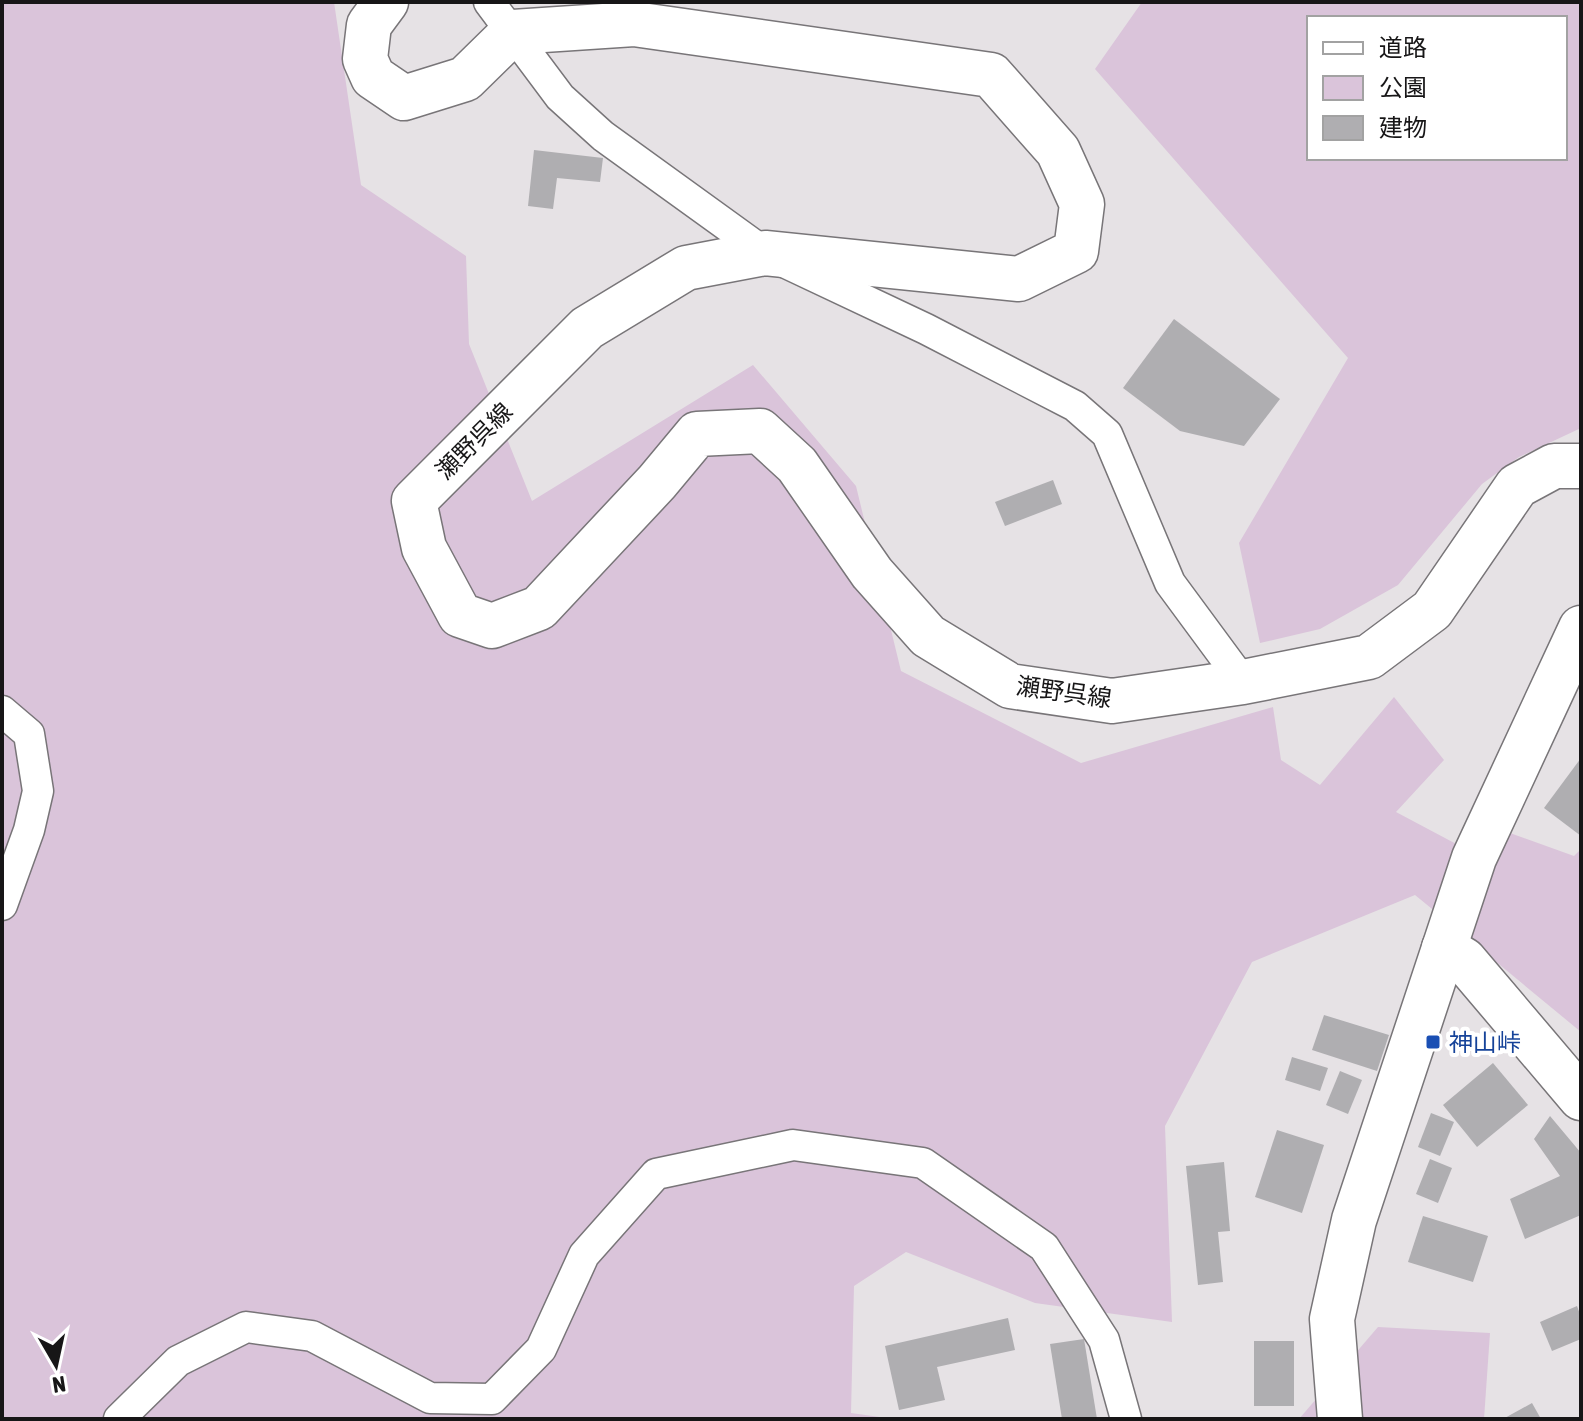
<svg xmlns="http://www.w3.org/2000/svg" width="1583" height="1421" viewBox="0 0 1583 1421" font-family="'Asap Condensed','Noto Sans JP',sans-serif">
<rect width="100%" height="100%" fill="#e6e2e5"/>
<g fill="#dac4da" fill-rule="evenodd">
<path d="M2,2H334L361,185L466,256L469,344L532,501L753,365L856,486L901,671L1081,763L1273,707L1281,760L1320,785L1394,697L1444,760L1396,812L1460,846L1437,913L1415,895L1252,962L1165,1126L1172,1322L1035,1303L906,1252L854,1286L851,1413L894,1419H2Z"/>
<path d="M1142,2H1581V428L1519,457L1482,484L1398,585L1320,629L1260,643L1239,543L1348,358L1095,69ZM1309,18H1565V158H1309Z"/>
<path d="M1507,832L1574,856L1581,849V1032L1466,937Z"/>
<path d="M1378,1327L1490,1333L1484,1419H1299Z"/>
</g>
<g fill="#afaeb1">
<path d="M534,150L603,158L600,182L557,178L553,209L528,206Z"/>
<path d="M1174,319L1280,399L1244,446L1180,431L1123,388Z"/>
<path d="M1053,480L1062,504L1005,526L995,502Z"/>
<path d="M1581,758V836L1544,808Z"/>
<path d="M1324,1015L1389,1035L1377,1071L1312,1050Z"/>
<path d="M1292,1057L1328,1068L1320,1091L1285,1080Z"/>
<path d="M1493,1063L1528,1105L1477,1147L1443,1105Z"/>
<path d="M1340,1071L1362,1080L1348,1114L1326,1105Z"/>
<path d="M1431,1113L1454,1122L1440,1156L1418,1147Z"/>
<path d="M1550,1116L1581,1153V1215L1525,1239L1510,1199L1560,1176L1534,1139Z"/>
<path d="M1277,1130L1324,1145L1302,1213L1255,1197Z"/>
<path d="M1430,1159L1452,1168L1438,1203L1416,1194Z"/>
<path d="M1224,1162L1230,1231L1218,1232L1223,1282L1198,1285L1186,1166Z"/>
<path d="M1423,1216L1488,1236L1473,1282L1408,1262Z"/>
<path d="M1577,1306L1581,1317V1339L1552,1351L1540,1322Z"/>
<path d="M1008,1318L1015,1350L937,1367L945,1400L899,1410L885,1346Z"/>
<path d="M1084,1339L1097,1419H1062L1050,1344Z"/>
<rect x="1254" y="1341" width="40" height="65"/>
<path d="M1532,1403L1541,1419H1503Z"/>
</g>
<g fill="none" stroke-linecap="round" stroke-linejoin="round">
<defs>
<g id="street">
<path d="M489,2L560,97L603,136L765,253L926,329L1075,406L1107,434L1170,583L1243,682"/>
<path d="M2,711L29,734L38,791L29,830L2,905"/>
<path d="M119,1419L178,1361L246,1327L312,1336L430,1398L492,1399L541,1349L584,1255L656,1174L793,1145L923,1163L1044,1247L1104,1340L1126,1419"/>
</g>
<g id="secondary">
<path d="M386,2L369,25L365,59L373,77L404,98L465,79L513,32L634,24L991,75L1058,151L1082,204L1076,251L1019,279L765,253L686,268L587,328L414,501L424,548L460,615L492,626L539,608L657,482L697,434L760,431L797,465L872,573L928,636L1010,686L1112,701L1243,682L1369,657L1432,610L1517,486L1554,466H1581"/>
<path d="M1444,948L1464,960L1581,1098"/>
<path d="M1340,1419L1332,1319L1354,1220L1474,858L1581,628"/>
</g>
</defs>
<use href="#street" stroke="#787578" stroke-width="33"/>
<use href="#secondary" stroke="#787578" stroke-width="47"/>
<use href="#street" stroke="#fff" stroke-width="30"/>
<use href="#secondary" stroke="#fff" stroke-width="44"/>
</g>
<rect fill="#1a4fb4" stroke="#fff" stroke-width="3" x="1425" y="1034" width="16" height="16" rx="4"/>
<g text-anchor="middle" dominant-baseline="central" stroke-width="8" stroke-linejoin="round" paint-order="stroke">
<g font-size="24" fill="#171617" stroke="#fff">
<text transform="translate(474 441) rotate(-45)">瀬野呉線</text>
<text transform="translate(1064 692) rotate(8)">瀬野呉線</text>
</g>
<g font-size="24" fill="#164399" stroke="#fff" text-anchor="start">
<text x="1449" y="1042">神山峠</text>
</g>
</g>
<rect width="1583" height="1421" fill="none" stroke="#171617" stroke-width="8"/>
<rect x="1307" y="16" width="260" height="144" fill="#ffffff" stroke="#a2a2a2" stroke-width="2"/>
<rect x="1323" y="42" width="40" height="12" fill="#ffffff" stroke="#a2a2a2" stroke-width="2"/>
<text x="1379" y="56" font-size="24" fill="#171617">道路</text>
<rect x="1323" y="76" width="40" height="24" fill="#dac4da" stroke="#a2a2a2" stroke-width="2"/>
<text x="1379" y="96" font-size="24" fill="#171617">公園</text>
<rect x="1323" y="116" width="40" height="24" fill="#afaeb1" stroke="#a2a2a2" stroke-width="2"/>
<text x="1379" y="136" font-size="24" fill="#171617">建物</text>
<g transform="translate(56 1365) rotate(171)" stroke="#ffffff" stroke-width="6" paint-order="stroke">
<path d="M0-6L14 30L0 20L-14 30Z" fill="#171617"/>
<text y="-12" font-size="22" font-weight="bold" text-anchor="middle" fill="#171617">N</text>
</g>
</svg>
